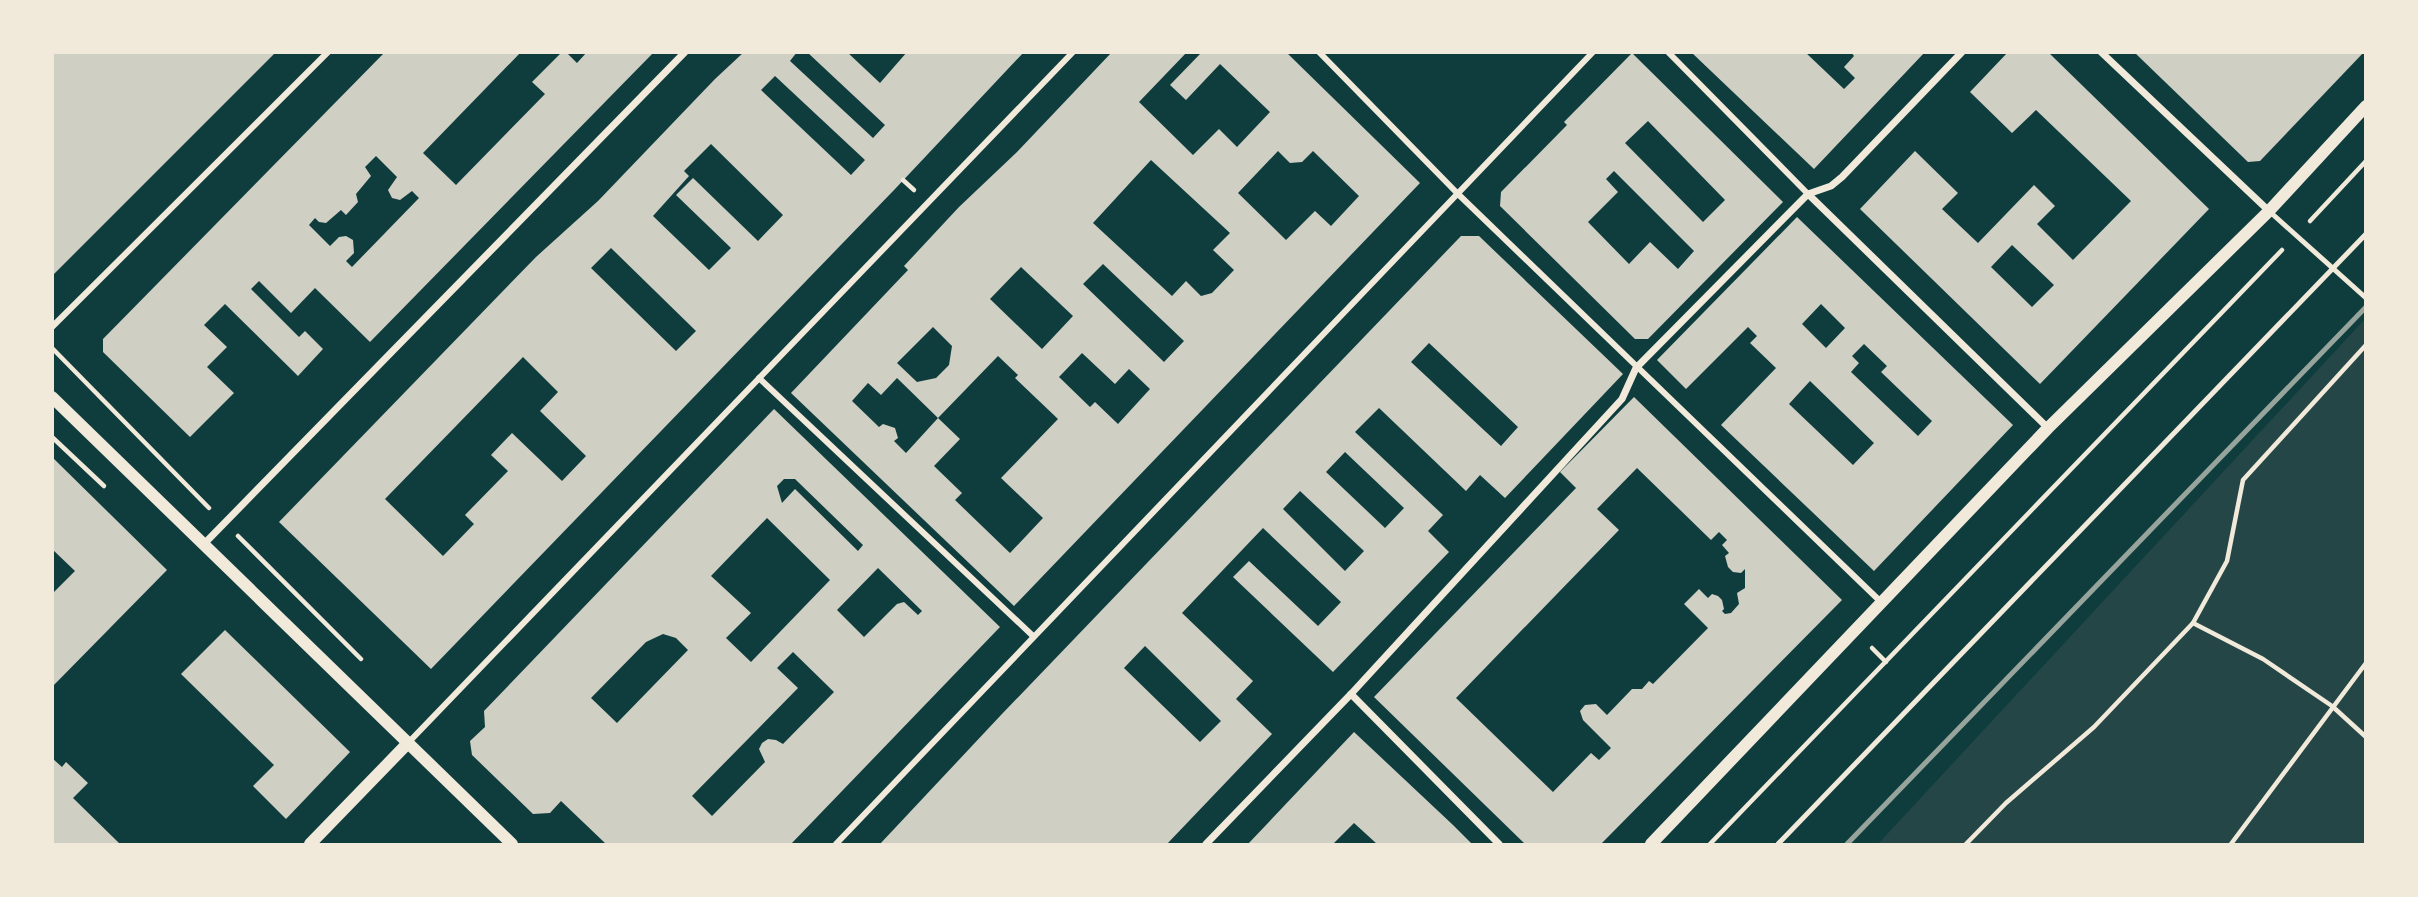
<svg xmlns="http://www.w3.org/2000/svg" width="2418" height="897" viewBox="0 0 2418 897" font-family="Raleway,sans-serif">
<rect width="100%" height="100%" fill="#0f3d3e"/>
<path fill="#244646" d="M2365,319V844H1878Z"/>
<g fill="#cfcfc3" fill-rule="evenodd">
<path d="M52,52H276L52,276Z"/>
<path d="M385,52H521L423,153L456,185L545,94L532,82L562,52H566L577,63L587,52H654L370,342L315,288L291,313L259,281L251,289L299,337L305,331L323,349L298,376L225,304L204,325L227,347L207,367L234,393L190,437L103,352V339ZM376,156L397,177L388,190L392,198L400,200L412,191L419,198L352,267L346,261L354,253L353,240L346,236L339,237L330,246L309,225L315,218L319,222L326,223L341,210L346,215L358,202L356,194L371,176L365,167Z"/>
<path d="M744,52H797L790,61L873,138L885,125L807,52H847L880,83L907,52H1024L895,189L431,669L279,522L536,257L598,201L715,79ZM775,76L865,160L851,175L761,90ZM711,144L783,215L758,241L693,178L676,195L731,248L709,270L653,216L689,176L684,171ZM611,248L696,331L676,351L591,268ZM523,357L558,392L540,411L586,456L562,481L512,433L491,455L508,471L465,515L474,524L443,556L385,499Z"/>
<path d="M1112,52H1187L1139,102L1193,155L1219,129L1237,147L1270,112L1220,64L1186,100L1170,85L1200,54L1199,52H1286L1420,183L1014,606L791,393L908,270L904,266L959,207L1017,152ZM1278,151L1290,163L1302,162L1313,151L1359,196L1331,226L1315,211L1286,240L1238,193ZM1151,160L1230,233L1213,250L1234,270L1212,293L1201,296L1186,281L1172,296L1093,223ZM1103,264L1184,341L1164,362L1083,284ZM1021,267L1073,316L1042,349L990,299ZM933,327L952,346L949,365L936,378L917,382L897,363ZM1082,353L1115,384L1129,369L1150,389L1118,424L1095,402L1090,407L1059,377ZM998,356L1018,375L1015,378L1058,419L1001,478L1043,518L1010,553L955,500L962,493L934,466L960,439L938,418L906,453L894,441L898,438L895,428L883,424L879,427L852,401L868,383L881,395L897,378L938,418Z"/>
<path d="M1691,52H1805L1844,89L1855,78L1844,67L1854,56L1851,52H1925L1814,169Z"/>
<path d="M2008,52H2048L2209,209L2040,384L1860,209L1915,151L1958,193L1942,209L1978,243L2034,185L2055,206L2037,224L2073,260L2131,201L2036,110L2012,133L1970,92ZM2012,245L2054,285L2032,307L1991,267Z"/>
<path d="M2134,52H2364L2260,161L2248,162Z"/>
<path d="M1632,53L1783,202L1648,339H1635L1500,206L1501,192L1567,125L1564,122ZM1648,121L1725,200L1703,222L1625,143ZM1614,171L1694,251L1678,269L1650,242L1629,264L1588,222L1618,192L1606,179Z"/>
<path d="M1797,217L2013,425L1874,571L1721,425L1776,368L1750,343L1757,336L1748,327L1686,389L1657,360ZM1821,304L1845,328L1826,348L1802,324ZM1864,344L1887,366L1881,372L1932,421L1918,436L1851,372L1859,363L1852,356ZM1810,381L1874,443L1853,465L1789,404Z"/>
<path d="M1461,236H1479L1623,374L1505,498L1480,475L1466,491L1379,408L1355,432L1443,515L1428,531L1449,552L1333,672L1233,577L1249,561L1318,626L1341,602L1263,528L1182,613L1253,681L1236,699L1272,734L1167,844H880L1001,715ZM1429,343L1518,427L1501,446L1411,362ZM1345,452L1404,508L1385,528L1326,472ZM1300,491L1364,551L1345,571L1283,509ZM1145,646L1221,721L1200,742L1124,668Z"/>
<path d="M1634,397L1842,600L1601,844H1525L1374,697L1576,488L1560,472ZM1637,468L1711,540L1719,532L1727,540L1722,545L1729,553L1725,556L1728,567L1733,572L1741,573L1745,569V588L1737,593L1739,604L1731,613L1725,614L1722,611L1724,609L1722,600L1718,596L1712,594L1708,598L1699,589L1684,604L1708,628L1653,684L1649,681L1642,689H1632L1607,715L1596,704L1585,705L1580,711L1583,720L1611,748L1599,760L1591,753L1553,792L1456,698L1619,530L1597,509Z"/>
<path d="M774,409L1000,627L791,844H606L561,801L550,813L533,814L472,755L470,741L485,727L484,711ZM784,479H795L863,545L858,551L795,489L782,503L777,486ZM767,518L830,580L751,662L726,638L751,613L711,576ZM878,568L922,611L918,615L904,602L897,604L864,637L837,610ZM663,634L676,638L688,650L617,723L591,698L646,642ZM793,652L834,692L783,744L776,740L768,739L762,743L759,749L765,762L712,816L692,796L798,688L777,668Z"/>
<path d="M52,457L167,570L52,687V594L75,571L52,549Z"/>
<path d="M225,630L350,752L286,819L253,786L274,765L181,674Z"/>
<path d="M1354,732L1453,825L1472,844H1377L1354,823L1333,844H1248Z"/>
<path d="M52,758L62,767L66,762L88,783L73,798L120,844H52Z"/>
</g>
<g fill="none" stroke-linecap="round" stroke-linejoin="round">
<g stroke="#f1e9da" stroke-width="4.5">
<path d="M903,180L914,190"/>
<path d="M2310,221L2366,161"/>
<path d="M52,348L209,508"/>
<path d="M52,437L104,486"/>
<path d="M238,536L361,659"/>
<path d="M2193,623L2263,659L2332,706L2366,737"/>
<path d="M1872,648L1886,662"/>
<path d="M1710,844L2282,250"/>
<path d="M1966,844L2006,803L2094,727L2193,623L2227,561L2243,480L2366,345"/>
<path d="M2231,844L2366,663"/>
</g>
<g stroke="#f1e9da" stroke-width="5">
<path d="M2269,211L2366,298"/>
<path d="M1778,844L2366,234"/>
</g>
<g stroke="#f1e9da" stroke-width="6">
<path d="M1319,52L1458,194L1881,602"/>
<path d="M1668,52L1808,194"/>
<path d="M52,327L328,52"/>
<path d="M759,378L1033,636"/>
<path d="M408,743L1073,52"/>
<path d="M836,844L1593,52"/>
</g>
<g stroke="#f1e9da" stroke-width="7">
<path d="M2101,52L2269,211"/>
<path d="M1808,194L2048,428"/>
<path d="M203,545L685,52"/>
<path d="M1351,694L1499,844"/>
<path d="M1206,844L1351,694L1622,399L1636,368L1808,194L1831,186L1842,177L1962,52"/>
</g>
<g stroke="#f1e9da" stroke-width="12">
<path d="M52,397L512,844"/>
<path d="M310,844L408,743"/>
<path d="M1651,844L2048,428L2269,211L2366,106"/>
</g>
<path stroke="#97a49c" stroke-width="5" d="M1847,844L2366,307"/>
</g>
<rect width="2418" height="897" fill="none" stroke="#f1e9da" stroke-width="108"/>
</svg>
